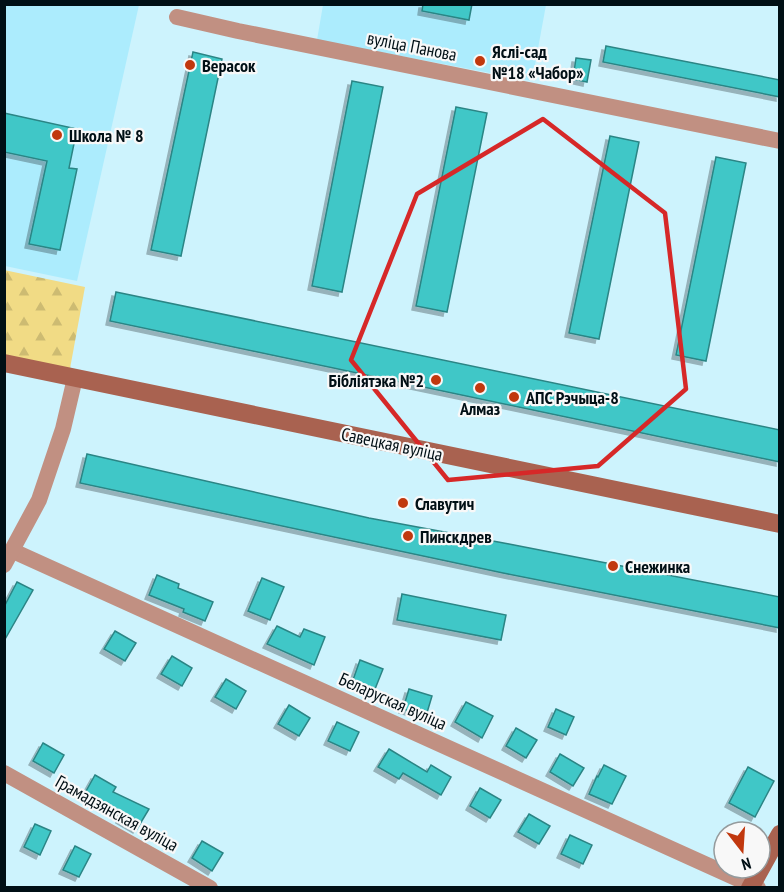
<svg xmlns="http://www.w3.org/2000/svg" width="784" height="892" viewBox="0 0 784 892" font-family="'PT Sans Narrow',sans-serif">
<defs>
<pattern id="forest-firs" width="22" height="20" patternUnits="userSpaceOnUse" patternTransform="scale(1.5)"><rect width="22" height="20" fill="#f1db85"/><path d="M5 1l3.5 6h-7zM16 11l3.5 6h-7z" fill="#cdbb72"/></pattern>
<filter id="shadow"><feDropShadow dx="-4" dy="4" stdDeviation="0" flood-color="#0004"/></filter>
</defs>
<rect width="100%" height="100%" fill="#cdf3fd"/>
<g fill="#acecfd">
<path d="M4,5H139L77,281L5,266Z"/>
<path d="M323,5H546L532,81L317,40Z"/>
</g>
<path fill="url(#forest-firs)" d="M4,270L85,287L69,374L5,361Z"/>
<g fill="#41c7c7" stroke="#2b8585" stroke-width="1.5" filter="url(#shadow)">
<path d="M423,4H472L469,20L422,11Z"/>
<path d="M606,46L780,80V97L603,62Z"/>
<path d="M193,52L222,59L181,256L151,250Z"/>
<path d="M576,58L591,60L587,82L573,79Z"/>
<path d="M352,81L383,87L342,292L312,286Z"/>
<path d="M456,107L487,113L447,312L416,306Z"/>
<path d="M4,113L77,129L69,168L77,169L60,250L29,244L47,161L4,152Z"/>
<path d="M610,136L639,142L599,339L569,333Z"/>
<path d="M716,157L746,163L706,361L676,355Z"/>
<path d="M116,292L780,430V462L110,321Z"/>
<path d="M87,454L369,518L509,544L780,597V628L503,573L80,483Z"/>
<path d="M157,575L179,584L178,588L213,602L205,621L183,612L184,609L149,595Z"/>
<path d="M262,578L284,587L270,620L248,611Z"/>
<path d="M17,582L33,590L4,641V607Z"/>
<path d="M402,594L506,615L501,640L397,620Z"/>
<path d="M277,626L300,637L304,629L325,637L314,665L267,644Z"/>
<path d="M115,631L136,643L125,661L104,649Z"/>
<path d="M172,656L192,668L182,686L161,674Z"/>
<path d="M360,660L383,669L375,689L353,680Z"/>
<path d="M226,679L246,691L236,709L215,697Z"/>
<path d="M409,689L432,696L426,716L403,709Z"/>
<path d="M466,702L493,716L482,738L455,722Z"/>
<path d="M289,705L310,718L299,736L278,724Z"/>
<path d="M556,709L574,717L566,735L548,727Z"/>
<path d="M337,722L359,732L350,751L328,741Z"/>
<path d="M516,728L537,740L526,758L506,746Z"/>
<path d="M43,743L64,755L54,773L33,761Z"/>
<path d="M389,749L427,772L431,765L451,777L441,795L403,773L399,779L378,767Z"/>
<path d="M560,754L584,768L573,786L550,772Z"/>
<path d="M604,765L626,776L612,804L589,794L597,776L598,777Z"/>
<path d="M748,767L774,781L755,817L729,803Z"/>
<path d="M95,775L116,787L113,792L149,809L137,829L120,819L123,815L85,793Z"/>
<path d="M480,788L501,800L490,818L470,806Z"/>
<path d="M529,814L550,826L539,844L518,832Z"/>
<path d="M35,824L51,831L40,855L24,847Z"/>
<path d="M570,835L592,845L583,864L561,854Z"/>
<path d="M202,841L223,853L212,871L192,858Z"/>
<path d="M75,846L91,854L79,877L63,870Z"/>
</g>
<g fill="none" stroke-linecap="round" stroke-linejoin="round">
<g stroke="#c19082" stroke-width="16">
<path d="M177,17L238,31L780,141"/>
<path d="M13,551L758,888"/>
<path d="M4,565L39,500L63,429L75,378"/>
<path d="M4,773L210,888"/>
</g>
<g stroke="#a96250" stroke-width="18">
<path d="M4,363L780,524"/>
<path d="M750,888L780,834"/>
</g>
</g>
<path fill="none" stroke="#d62828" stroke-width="4.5" stroke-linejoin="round" d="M543,119L665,213L686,389L598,466L448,480L351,360L417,194Z"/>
<g fill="#c1380e" stroke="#f8f8f8" stroke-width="2">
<circle cx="480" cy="61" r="6"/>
<circle cx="190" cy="65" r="6"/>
<circle cx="57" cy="135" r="6"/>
<circle cx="436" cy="380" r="6"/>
<circle cx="480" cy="388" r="6"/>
<circle cx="514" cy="397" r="6"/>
<circle cx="403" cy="503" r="6"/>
<circle cx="408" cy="536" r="6"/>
<circle cx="613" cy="566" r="6"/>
</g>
<g text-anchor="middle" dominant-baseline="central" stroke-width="4.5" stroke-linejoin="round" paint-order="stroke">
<g font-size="18" fill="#000f15" stroke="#f8f8f8">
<text transform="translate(412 46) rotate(11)">вуліца Панова</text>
<text transform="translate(392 444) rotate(12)">Савецкая вуліца</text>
<text transform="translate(393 701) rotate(24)">Беларуская вуліца</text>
<text transform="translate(117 813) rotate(29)">Грамадзянская вуліца</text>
</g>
<g font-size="18" font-weight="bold" fill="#000f15" stroke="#f8f8f8" text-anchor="start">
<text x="492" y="51">Яслі-сад<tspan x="492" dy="21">№18 «Чабор»</tspan></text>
<text x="202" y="65">Верасок</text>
<text x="69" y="135">Школа № 8</text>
<text x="424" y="380" text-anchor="end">Бібліятэка №2</text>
<text x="526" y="397">АПС Рэчыца-8</text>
<text x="480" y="408" text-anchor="middle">Алмаз</text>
<text x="415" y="503">Славутич</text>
<text x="420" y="536">Пинскдрев</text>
<text x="625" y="566">Снежинка</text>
</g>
</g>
<rect width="784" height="892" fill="none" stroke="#000f15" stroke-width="12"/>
<g transform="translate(742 850) rotate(163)"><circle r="28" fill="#f8f8f8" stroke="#959b9d" stroke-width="1.5"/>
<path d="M0-4.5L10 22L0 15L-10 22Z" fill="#c1380e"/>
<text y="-9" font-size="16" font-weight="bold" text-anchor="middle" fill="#000f15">N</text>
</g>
</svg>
